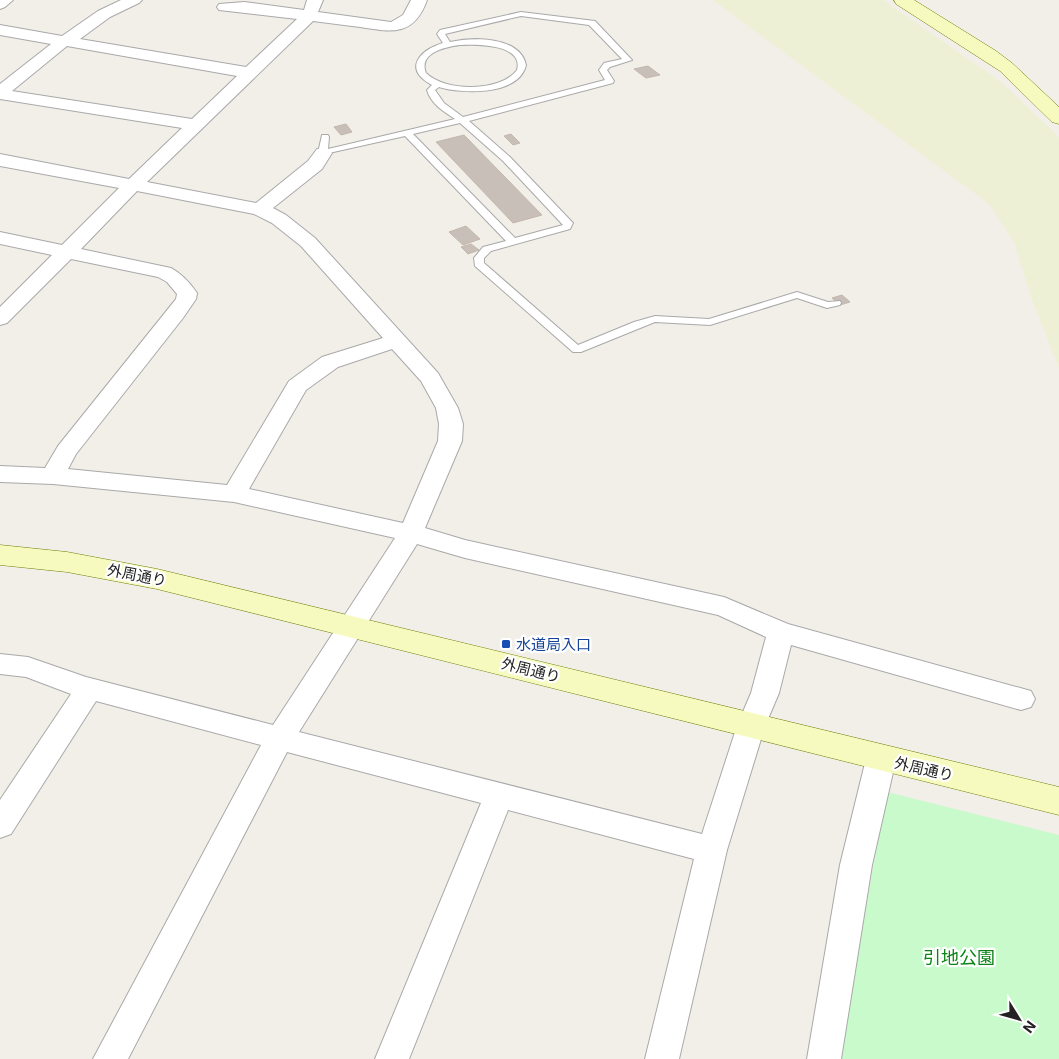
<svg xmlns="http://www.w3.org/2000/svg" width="1059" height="1059" viewBox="0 0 1059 1059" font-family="Inter,'Noto Sans JP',sans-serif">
<rect width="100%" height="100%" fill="#f2efe9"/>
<path fill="#eef0d5" d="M713,0H883L1000,81L1059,137V368L1032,300L1014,242L989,204Z"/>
<path fill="#c8facc" d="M887,792L1059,835V1059H838Z"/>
<g fill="#c7bfb8" stroke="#c4b6ab">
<path d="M648,66L660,75L646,78L634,69Z"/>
<path d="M346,124L352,132L341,135L334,127Z"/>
<path d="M511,134L520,143L513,145L504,136Z"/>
<path d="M464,135L542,215L513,223L436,142Z"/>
<path d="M466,226L480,239L463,245L449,232Z"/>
<path d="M471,244L479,250L468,254L461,247Z"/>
<path d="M842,295L850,302L840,305L832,298Z"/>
</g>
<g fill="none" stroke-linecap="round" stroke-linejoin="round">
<defs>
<path id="lane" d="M521,12L595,21L632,60L610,67L607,70L614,81L613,83L469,121L510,157L573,223L570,229L491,251L484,258V263L578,345L634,322L655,316L709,319L797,292L828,302L840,301L841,303L840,305L827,308L797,298L710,325L655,322L581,352H573L475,266L474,258L483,247L506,241L405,136L320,155L318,153L322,135H328L329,137L328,149L455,119C443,111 431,104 427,90L432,85C402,69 420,50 443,43L437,34L440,30ZM521,16L589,25L622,59L604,63L599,70L605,80L463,117L444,103L435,90L439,87C461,94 519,96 526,65C520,36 473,37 450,42L445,34ZM460,45C476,44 524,44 517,70C501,92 445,92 426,73C418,53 445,47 460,45ZM460,123L503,161L563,225L515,238L413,134Z"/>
<g id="street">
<path d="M0,0H13L5,7L0,9Z"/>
<path d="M121,0H142L139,3L110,17L80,39L246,67L297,19L219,10L217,7L219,4L244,2L304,10L307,0H323L318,12L391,22L403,15L411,0H427C414,37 391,32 360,27C344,25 328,23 313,21L147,182L256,203L308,161L317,149L323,148L329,149L332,153L322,169L273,208L286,215L315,238L438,373L458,408L463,424L462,441L425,528L465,540L724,597L788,624L1031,691L1035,699L1031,707L1021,710L791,645L779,693L765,726L727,850L679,1059H645L694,859L508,810L409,1059H375L481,803L287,752L128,1059H93L261,745L96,701L11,834L0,838V800L71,694L26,677L0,674V654L28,657L86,677L273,725L395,538L234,502L53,484L0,482V466L45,468L58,446L176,299L177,294L167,282L158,277L71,259L7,323L0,325V307L52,255L0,244V232L62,245L119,188L0,166V154L129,179L182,128L0,99V84L51,44L0,35V25L62,36L98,11ZM67,46L237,76L192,119L12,91ZM137,191L254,214L272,223L301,246L383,338L322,357L289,381L227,485L68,469L76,454L183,318L196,299L197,293C190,283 182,274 171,268L81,249ZM392,349L421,381L436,408L439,424L438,441L403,523L249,489L306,390L338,367ZM417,544L465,558L718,615L766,637L751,693L737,726L702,834L299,732Z"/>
<path d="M881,747L891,751L896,759L872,865L841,1059H807L840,865L866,759L871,751Z"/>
</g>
<g id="secondary">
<path d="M894,0H914L996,51L1012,63L1059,107V124L1052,122L1000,71L896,4Z"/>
<path d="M0,545L67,552L157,569L1059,787V815L157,589L67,572L0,565Z"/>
</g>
</defs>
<use href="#lane" stroke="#a9a9a9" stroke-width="2"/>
<use href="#street" stroke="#a9a9a9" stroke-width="2"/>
<use href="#secondary" stroke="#707d05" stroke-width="1"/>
<use href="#lane" fill="#fff" fill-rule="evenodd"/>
<use href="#street" fill="#fff" fill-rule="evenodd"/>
<use href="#secondary" fill="#f7fabf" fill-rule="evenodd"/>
</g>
<rect fill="#1a4fb4" stroke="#fff" stroke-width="2" x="501" y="639" width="10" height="10" rx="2.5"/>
<g text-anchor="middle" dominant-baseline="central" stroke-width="4.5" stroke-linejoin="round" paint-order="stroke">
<g font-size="15" fill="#222" stroke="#fff">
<text transform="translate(137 575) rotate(11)">外周通り</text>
<text transform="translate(531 670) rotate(14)">外周通り</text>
<text transform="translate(924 769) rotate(13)">外周通り</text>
</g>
<g font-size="15" fill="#164399" stroke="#fff" text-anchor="start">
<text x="516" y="644">水道局入口</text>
</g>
<g font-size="18" fill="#0c8416" stroke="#fff">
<text x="959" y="957">引地公園</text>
</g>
</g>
<g transform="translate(1019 1019) rotate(127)" stroke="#ffffff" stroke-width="4" paint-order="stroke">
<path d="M0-4L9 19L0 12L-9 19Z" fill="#222222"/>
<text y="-8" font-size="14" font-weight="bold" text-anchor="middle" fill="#222222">N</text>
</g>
</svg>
